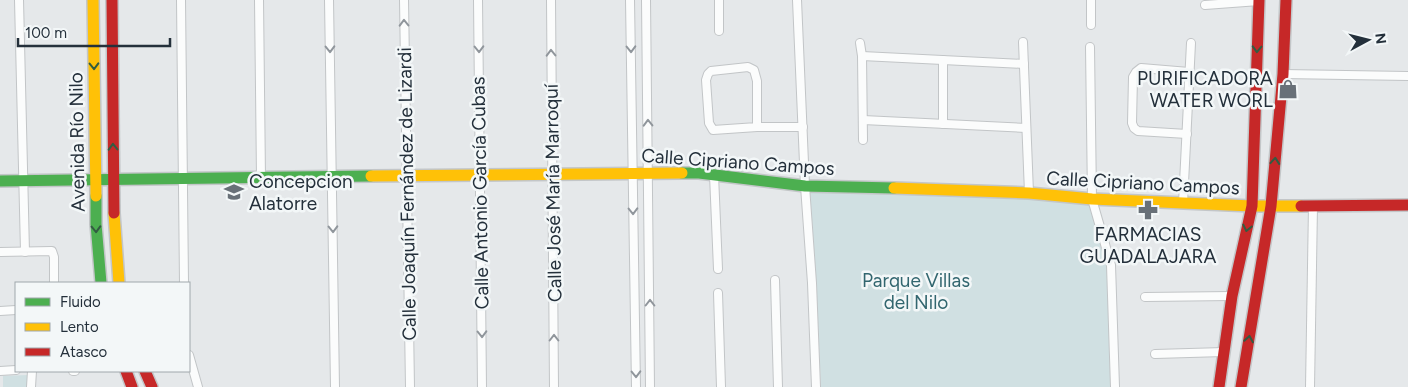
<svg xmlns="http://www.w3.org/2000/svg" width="1408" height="387" viewBox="0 0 1408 387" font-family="Figtree,sans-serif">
<rect width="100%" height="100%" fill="#e5e8ea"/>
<g fill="#d0e0e2">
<path d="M810,190L1090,202L1109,262L1112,387H821L816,280Z"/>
<path d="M28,375L29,387H3V376Z"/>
</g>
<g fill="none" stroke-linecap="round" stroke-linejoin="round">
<defs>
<g id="street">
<path d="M19,0L25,252"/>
<path d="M181,0L184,283"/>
<path d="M259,0L261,178"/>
<path d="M329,0L335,387"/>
<path d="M404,0L410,387"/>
<path d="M478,0L482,387"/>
<path d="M551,0L554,387"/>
<path d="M630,0L636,387"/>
<path d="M646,0L650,387"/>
<path d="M719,0V31"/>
<path d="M797,0L805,186L812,283L816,387"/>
<path d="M1091,0V25"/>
<path d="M1205,5L1259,1"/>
<path d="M1023,42L1029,193"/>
<path d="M860,43L862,56L863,140"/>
<path d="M1090,47L1092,199L1111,265L1115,387"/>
<path d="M862,56L1024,64"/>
<path d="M1283,74L1408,76"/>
<path d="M863,120L1026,128"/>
<path d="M943,124V60"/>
<path d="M757,127V81L754,70L748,67L711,71L708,74L706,80L709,123L713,130L757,127H803"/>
<path d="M1187,134L1138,131L1134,128L1132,123L1133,77L1136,72L1141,68L1189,72"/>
<path d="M714,175L718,269"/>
<path d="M1183,203L1191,43"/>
<path d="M0,252L52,251L54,257V283"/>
<path d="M775,280L778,387"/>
<path d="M718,293L721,387"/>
<path d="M1145,297L1232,296"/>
<path d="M0,311L16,310"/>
<path d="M1155,354L1224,352"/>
<path d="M189,355L198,387"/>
<path d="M0,371L16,370"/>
<path d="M73,371H75"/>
<path d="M31,387L32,371"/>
<path d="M1310,387L1313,206"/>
</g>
<g id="fast">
<path d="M682,173H699L805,186L894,188"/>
<path d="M0,181L371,176"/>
<path d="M96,196V224L101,283"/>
</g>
<g id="slow">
<path d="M93,0L96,196"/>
<path d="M371,176L682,173"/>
<path d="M894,188L1029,193L1092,199L1252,206H1301"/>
<path d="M114,213L119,283"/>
</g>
<g id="jam">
<path d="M112,0L114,213"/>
<path d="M1301,206L1408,205"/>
<path d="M126,371L132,387"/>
<path d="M145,371L152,387"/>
<path d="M1219,387L1232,296L1252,206L1259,0"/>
<path d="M1241,387L1271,206L1283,74L1286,0"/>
</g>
</defs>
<use href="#street" stroke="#c2c5c7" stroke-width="10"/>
<use href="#fast" stroke="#c3c6c8" stroke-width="14"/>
<use href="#slow" stroke="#c3c6c8" stroke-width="14"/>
<use href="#jam" stroke="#c3c6c8" stroke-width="14"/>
<use href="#street" stroke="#fbfcfc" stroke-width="8"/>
<use href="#fast" stroke="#4caf50" stroke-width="11"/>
<use href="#slow" stroke="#ffc107" stroke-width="11"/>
<use href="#jam" stroke="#c62828" stroke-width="11"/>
</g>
<defs><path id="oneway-chevron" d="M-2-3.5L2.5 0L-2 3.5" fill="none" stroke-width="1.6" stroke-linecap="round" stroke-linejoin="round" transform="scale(1.25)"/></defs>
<g stroke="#90969c">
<use href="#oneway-chevron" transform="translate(404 23) rotate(-91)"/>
<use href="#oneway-chevron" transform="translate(330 49) rotate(89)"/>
<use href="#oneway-chevron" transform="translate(479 49) rotate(89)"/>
<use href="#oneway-chevron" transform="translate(631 49) rotate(89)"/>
<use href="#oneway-chevron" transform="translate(551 53) rotate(-91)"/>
<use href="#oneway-chevron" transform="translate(648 123) rotate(-91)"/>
<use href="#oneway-chevron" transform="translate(633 211) rotate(89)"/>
<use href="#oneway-chevron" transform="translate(333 229) rotate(89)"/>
<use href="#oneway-chevron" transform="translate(650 303) rotate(-90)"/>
<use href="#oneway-chevron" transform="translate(482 334) rotate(89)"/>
<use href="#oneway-chevron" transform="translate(554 338) rotate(-90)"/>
<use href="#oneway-chevron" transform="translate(636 374) rotate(89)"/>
</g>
<g stroke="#325c42">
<use href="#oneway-chevron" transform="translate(1257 49) rotate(92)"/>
<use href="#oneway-chevron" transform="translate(94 66) rotate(89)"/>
<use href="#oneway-chevron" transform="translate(113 147) rotate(-91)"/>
<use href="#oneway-chevron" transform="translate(1275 161) rotate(-85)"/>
<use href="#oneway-chevron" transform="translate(1247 228) rotate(102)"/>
<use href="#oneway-chevron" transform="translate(96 229) rotate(88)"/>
<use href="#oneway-chevron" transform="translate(1249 339) rotate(-81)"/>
</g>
<defs>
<symbol id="shop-bare" viewBox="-9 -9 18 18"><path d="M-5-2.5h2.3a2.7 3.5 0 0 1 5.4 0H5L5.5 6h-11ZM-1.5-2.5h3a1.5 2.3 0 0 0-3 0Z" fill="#687078" stroke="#f3f7f8" stroke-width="2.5" paint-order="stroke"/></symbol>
<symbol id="school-bare" viewBox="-9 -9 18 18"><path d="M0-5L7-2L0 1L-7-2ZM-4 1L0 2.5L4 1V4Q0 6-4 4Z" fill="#687078" stroke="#f3f7f8" stroke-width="2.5" paint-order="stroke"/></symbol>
<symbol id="pharmacy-bare" viewBox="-9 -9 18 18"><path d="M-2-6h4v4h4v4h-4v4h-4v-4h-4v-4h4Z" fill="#687078" stroke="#f3f7f8" stroke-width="2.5" paint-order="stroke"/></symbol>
</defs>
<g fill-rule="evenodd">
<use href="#shop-bare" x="1274" y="75" width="28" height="28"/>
<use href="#school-bare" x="220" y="178" width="28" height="28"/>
<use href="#pharmacy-bare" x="1134" y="196" width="28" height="28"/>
</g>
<g text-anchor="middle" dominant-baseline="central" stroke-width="5" stroke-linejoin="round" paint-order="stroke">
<g font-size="19" fill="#24303b" stroke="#f3f7f8" text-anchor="end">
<text x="1273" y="78">PURIFICADORA<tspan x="1273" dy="22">WATER WORL</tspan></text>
<text x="249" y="181" text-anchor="start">Concepcion<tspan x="249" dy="22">Alatorre</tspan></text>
<text x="1148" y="234" text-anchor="middle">FARMACIAS<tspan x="1148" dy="22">GUADALAJARA</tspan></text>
</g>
<g font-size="19" fill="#24303b" stroke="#f3f7f8">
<text transform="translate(77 142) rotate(-91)">Avenida Río Nilo</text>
<text transform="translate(738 162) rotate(4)">Calle Cipriano Campos</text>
<text transform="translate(1143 183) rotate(3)">Calle Cipriano Campos</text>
<text transform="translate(480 193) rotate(-91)">Calle Antonio García Cubas</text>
<text transform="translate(553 193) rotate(-91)">Calle José María Marroquí</text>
<text transform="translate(407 194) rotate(-91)">Calle Joaquín Fernández de Lizardi</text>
</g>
<g font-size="19" fill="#32666f" stroke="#f3f7f8">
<text x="916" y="280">Parque Villas<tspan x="916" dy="22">del Nilo</tspan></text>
</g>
</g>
<rect x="15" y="282" width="175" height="90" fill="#f3f7f8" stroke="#a0a7ac"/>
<rect x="25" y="298" width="25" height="8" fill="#4caf50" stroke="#a0a7ac"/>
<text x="60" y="307" font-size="15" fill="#24303b">Fluido</text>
<rect x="25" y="323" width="25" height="8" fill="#ffc107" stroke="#a0a7ac"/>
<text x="60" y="332" font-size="15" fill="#24303b">Lento</text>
<rect x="25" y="348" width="25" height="8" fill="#c62828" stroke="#a0a7ac"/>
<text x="60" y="357" font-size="15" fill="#24303b">Atasco</text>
<g transform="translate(1368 40) rotate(83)" stroke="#f3f7f8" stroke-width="4" paint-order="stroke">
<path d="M0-4L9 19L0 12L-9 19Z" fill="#24303b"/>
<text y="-8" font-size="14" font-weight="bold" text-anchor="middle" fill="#24303b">N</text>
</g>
<path d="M18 38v8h152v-8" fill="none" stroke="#24303b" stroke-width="2.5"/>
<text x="25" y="38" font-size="15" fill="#24303b" stroke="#f3f7f8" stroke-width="4" paint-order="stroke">100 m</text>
</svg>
